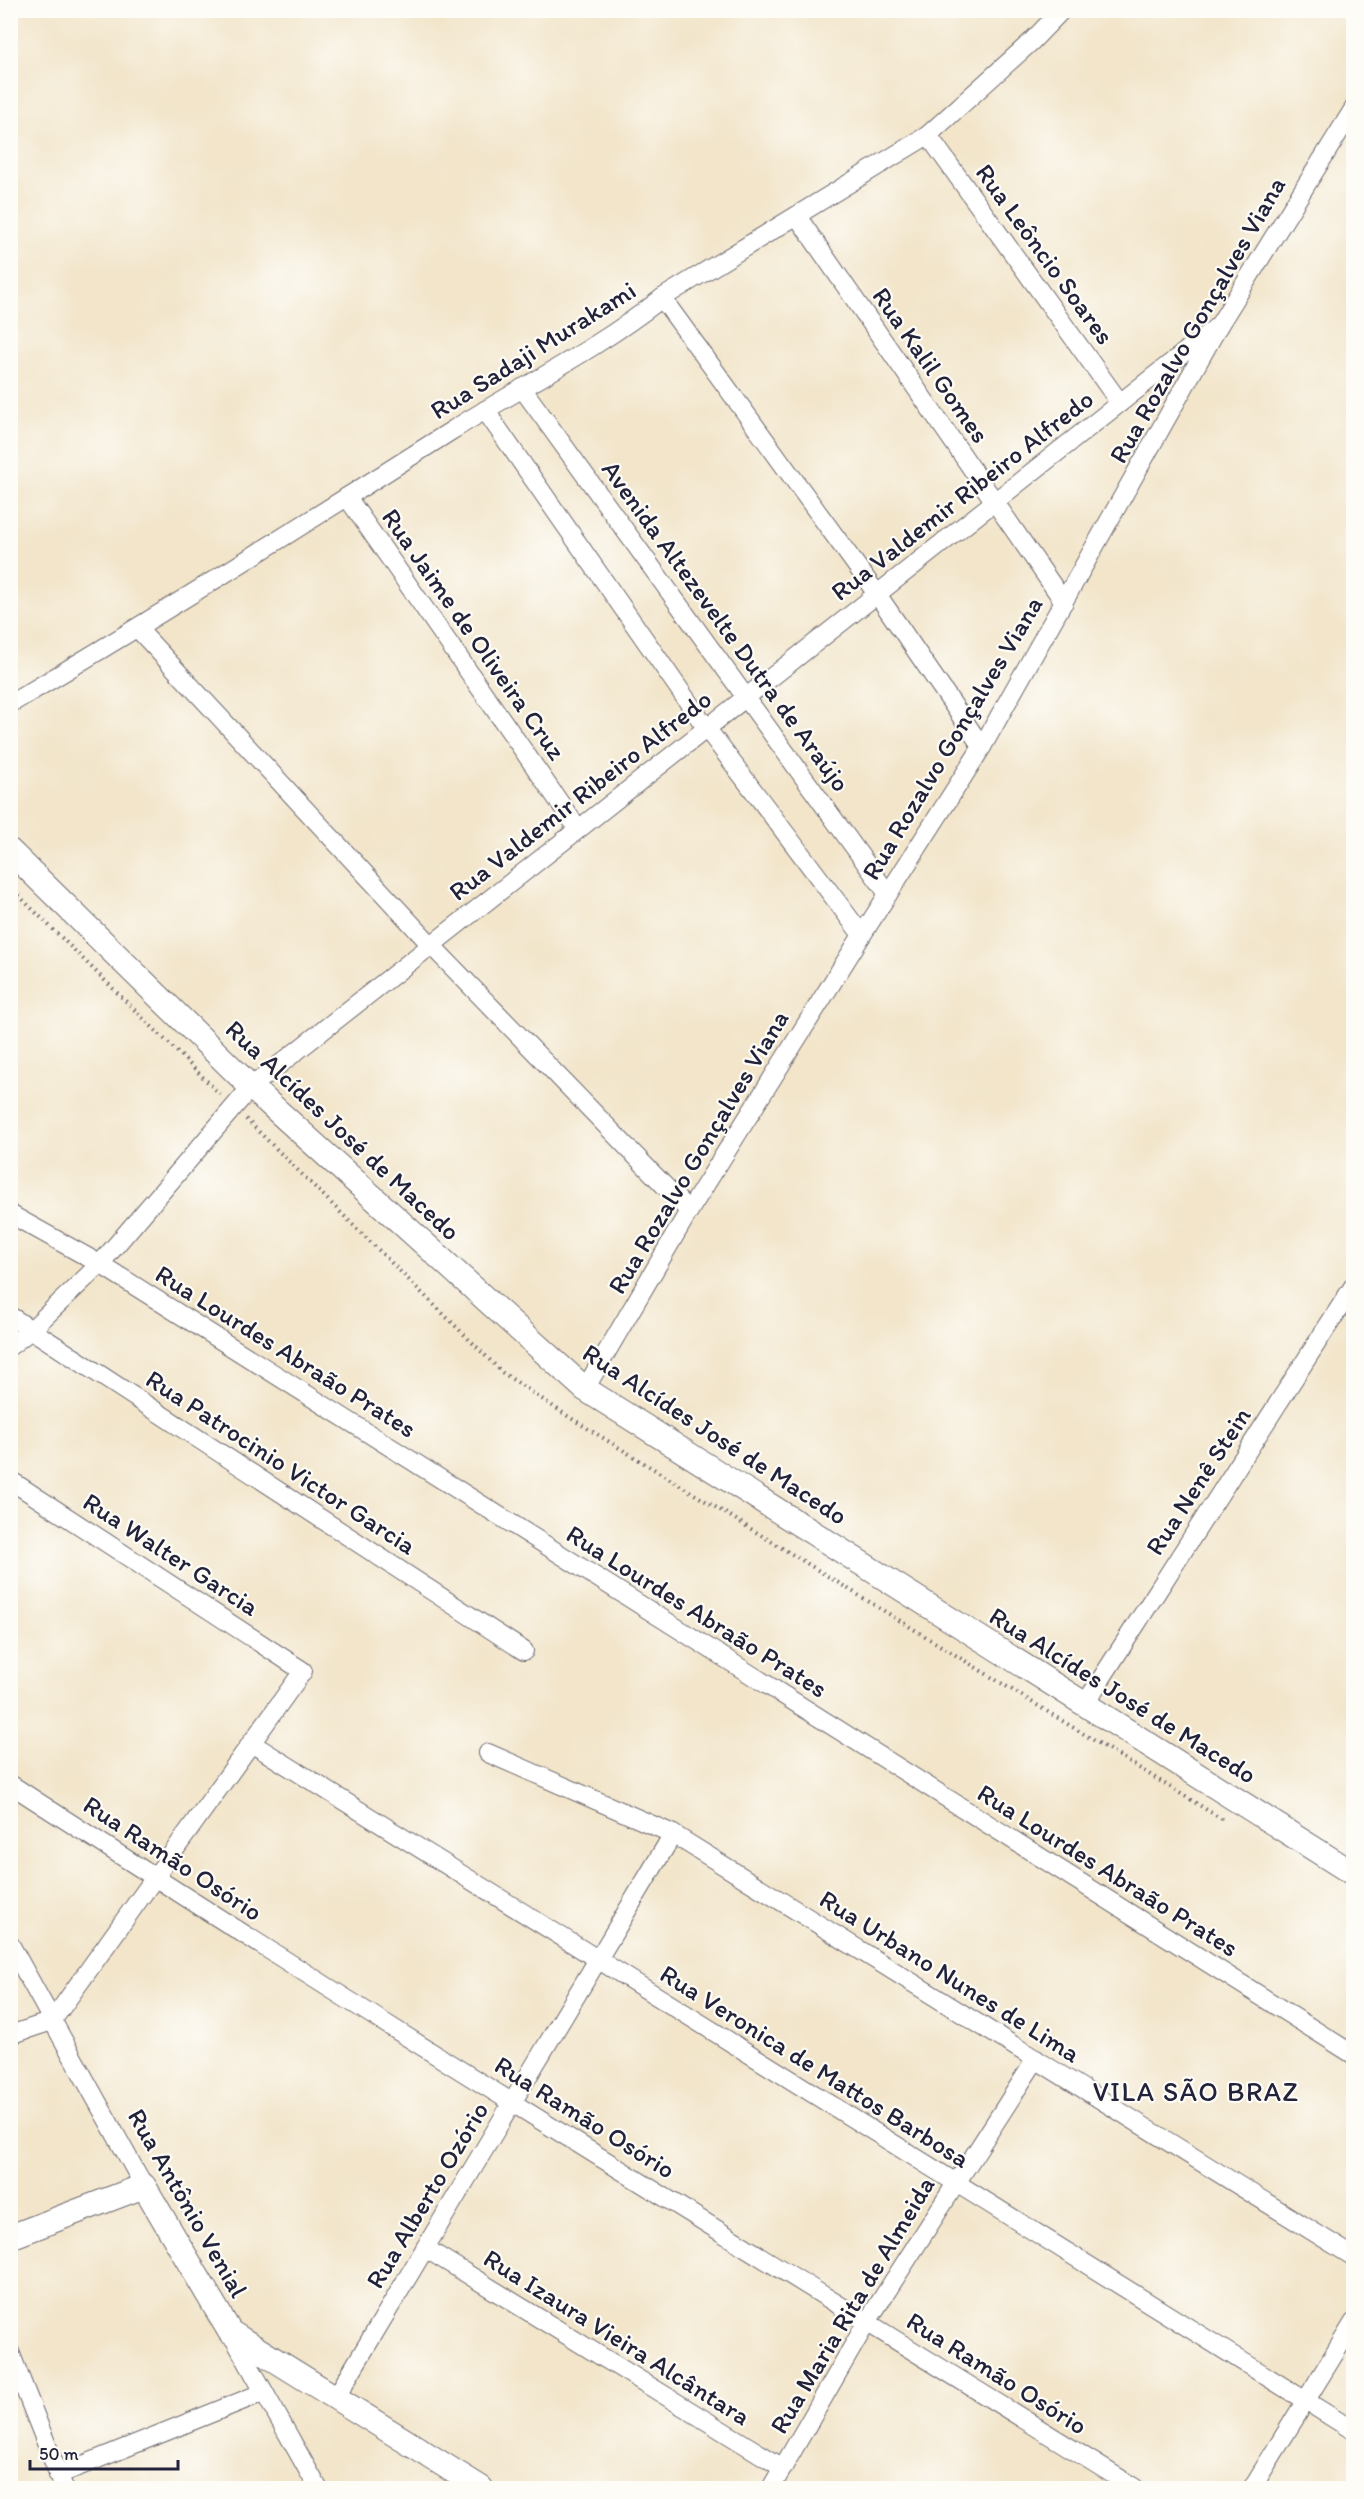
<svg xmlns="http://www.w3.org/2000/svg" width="1364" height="2499" viewBox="0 0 1364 2499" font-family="Itim,sans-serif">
<rect width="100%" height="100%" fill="#fdfcf7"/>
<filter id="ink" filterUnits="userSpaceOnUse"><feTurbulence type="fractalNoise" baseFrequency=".0167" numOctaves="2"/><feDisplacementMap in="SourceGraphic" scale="12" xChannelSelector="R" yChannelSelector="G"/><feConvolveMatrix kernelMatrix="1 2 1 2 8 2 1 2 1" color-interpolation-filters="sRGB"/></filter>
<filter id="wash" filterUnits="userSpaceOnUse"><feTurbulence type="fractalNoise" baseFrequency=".008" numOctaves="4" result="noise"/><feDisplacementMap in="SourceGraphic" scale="24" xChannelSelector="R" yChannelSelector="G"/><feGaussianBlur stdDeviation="1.35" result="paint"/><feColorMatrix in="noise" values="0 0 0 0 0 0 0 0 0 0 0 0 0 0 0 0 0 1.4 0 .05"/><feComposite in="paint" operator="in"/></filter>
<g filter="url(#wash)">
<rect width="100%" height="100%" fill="#f2e5ca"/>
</g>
<g filter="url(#ink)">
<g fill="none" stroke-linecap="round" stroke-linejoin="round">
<defs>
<g id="minor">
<path d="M928,135L1120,403"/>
<path d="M797,216L1064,602"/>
<path d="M662,298L877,594L982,747"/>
<path d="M522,388L888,894"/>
<path d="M485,410L707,729L862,935"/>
<path d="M347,497L578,829"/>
<path d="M138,629L431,945L689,1211"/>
<path d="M10,704C159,616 305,524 451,431C521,387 596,350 662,298L928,135L1032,41L1062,10"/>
<path d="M10,1214L100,1264L1354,2055"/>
<path d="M10,1316L524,1651"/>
<path d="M10,1346L31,1330L100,1264L251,1087L1219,325"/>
<path d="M585,1389L689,1211L862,935L982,747L1219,325L1354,108"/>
<path d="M10,1480L303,1671L52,2021L10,2035"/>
<path d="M1085,1704L1354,1285"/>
<path d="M251,1743L1354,2431"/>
<path d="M488,1753L673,1834L1354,2257"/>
<path d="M10,1784C381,2025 759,2255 1135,2488"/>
<path d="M10,1944L144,2186"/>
<path d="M425,2248L783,2468"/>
<path d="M231,2333L318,2488"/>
<path d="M10,2352L64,2488"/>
<path d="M336,2397L673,1834"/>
<path d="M58,2475L264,2392"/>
<path d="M771,2488L867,2322L1036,2059"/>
<path d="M1252,2488L1354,2322"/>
</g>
<g id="tertiary">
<path d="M10,851L251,1087L585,1389L1354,1874"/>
<path d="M10,2237L144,2186L230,2332L481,2488"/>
</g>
</defs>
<use href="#minor" stroke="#6b666d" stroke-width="20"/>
<use href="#tertiary" stroke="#6b666d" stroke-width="26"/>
<g stroke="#6b666d" stroke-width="4" stroke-dasharray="1.5 4.5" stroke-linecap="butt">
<path d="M10,887L221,1095"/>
<path d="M246,1119L503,1373L566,1415L1225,1821"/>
<path d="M1346,1895L1354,1900"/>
</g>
<use href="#minor" stroke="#fff" stroke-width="18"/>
<use href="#tertiary" stroke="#fff" stroke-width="24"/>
</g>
</g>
<g text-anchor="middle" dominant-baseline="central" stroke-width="4.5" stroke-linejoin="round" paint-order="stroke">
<g font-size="26" fill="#22223b" stroke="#fdfcf7">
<text transform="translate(1045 254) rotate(54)">Rua Leôncio Soares</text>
<text transform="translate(1197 320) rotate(-60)">Rua Rozalvo Gonçalves Viana</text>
<text transform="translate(533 350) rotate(-32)">Rua Sadaji Murakami</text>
<text transform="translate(931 365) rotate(55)">Rua Kalil Gomes</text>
<text transform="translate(962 495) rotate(-38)">Rua Valdemir Ribeiro Alfredo</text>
<text transform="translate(726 626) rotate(54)">Avenida Altezevelte Dutra de Araújo</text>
<text transform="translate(474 634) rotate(55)">Rua Jaime de Oliveira Cruz</text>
<text transform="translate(952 738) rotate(-59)">Rua Rozalvo Gonçalves Viana</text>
<text transform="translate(580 795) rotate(-38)">Rua Valdemir Ribeiro Alfredo</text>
<text transform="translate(343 1130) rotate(43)">Rua Alcídes José de Macedo</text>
<text transform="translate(698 1152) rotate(-59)">Rua Rozalvo Gonçalves Viana</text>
<text transform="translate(286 1351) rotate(32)">Rua Lourdes Abraão Prates</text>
<text transform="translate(715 1434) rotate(33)">Rua Alcídes José de Macedo</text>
<text transform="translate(281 1462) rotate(33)">Rua Patrocinio Victor Garcia</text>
<text transform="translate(1198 1481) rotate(-57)">Rua Nenê Stein</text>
<text transform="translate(171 1554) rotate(33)">Rua Walter Garcia</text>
<text transform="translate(697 1611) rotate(32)">Rua Lourdes Abraão Prates</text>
<text transform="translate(1123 1695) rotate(32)">Rua Alcídes José de Macedo</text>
<text transform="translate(173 1858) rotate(33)">Rua Ramão Osório</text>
<text transform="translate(1108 1870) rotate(32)">Rua Lourdes Abraão Prates</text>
<text transform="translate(950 1976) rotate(32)">Rua Urbano Nunes de Lima</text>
<text transform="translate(815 2066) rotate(32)">Rua Veronica de Mattos Barbosa</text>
<text transform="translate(585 2117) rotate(32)">Rua Ramão Osório</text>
<text transform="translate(427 2195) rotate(-59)">Rua Alberto Ozório</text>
<text transform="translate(188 2203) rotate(60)">Rua Antônio Venial</text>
<text transform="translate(852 2305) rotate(-59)">Rua Maria Rita de Almeida</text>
<text transform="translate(617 2337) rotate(32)">Rua Izaura Vieira Alcântara</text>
<text transform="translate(997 2373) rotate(32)">Rua Ramão Osório</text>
</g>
<g font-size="27" letter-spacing="1.5" fill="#22223b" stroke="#fdfcf7">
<text x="1196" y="2091">VILA SÃO BRAZ</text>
</g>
</g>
<rect width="1364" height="2499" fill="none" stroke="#fdfcf7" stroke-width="36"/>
<path d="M30 2460v9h148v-9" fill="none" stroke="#22223b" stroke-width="3"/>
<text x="39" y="2460" font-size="18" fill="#22223b" stroke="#fdfcf7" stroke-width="4.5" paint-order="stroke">50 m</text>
</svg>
